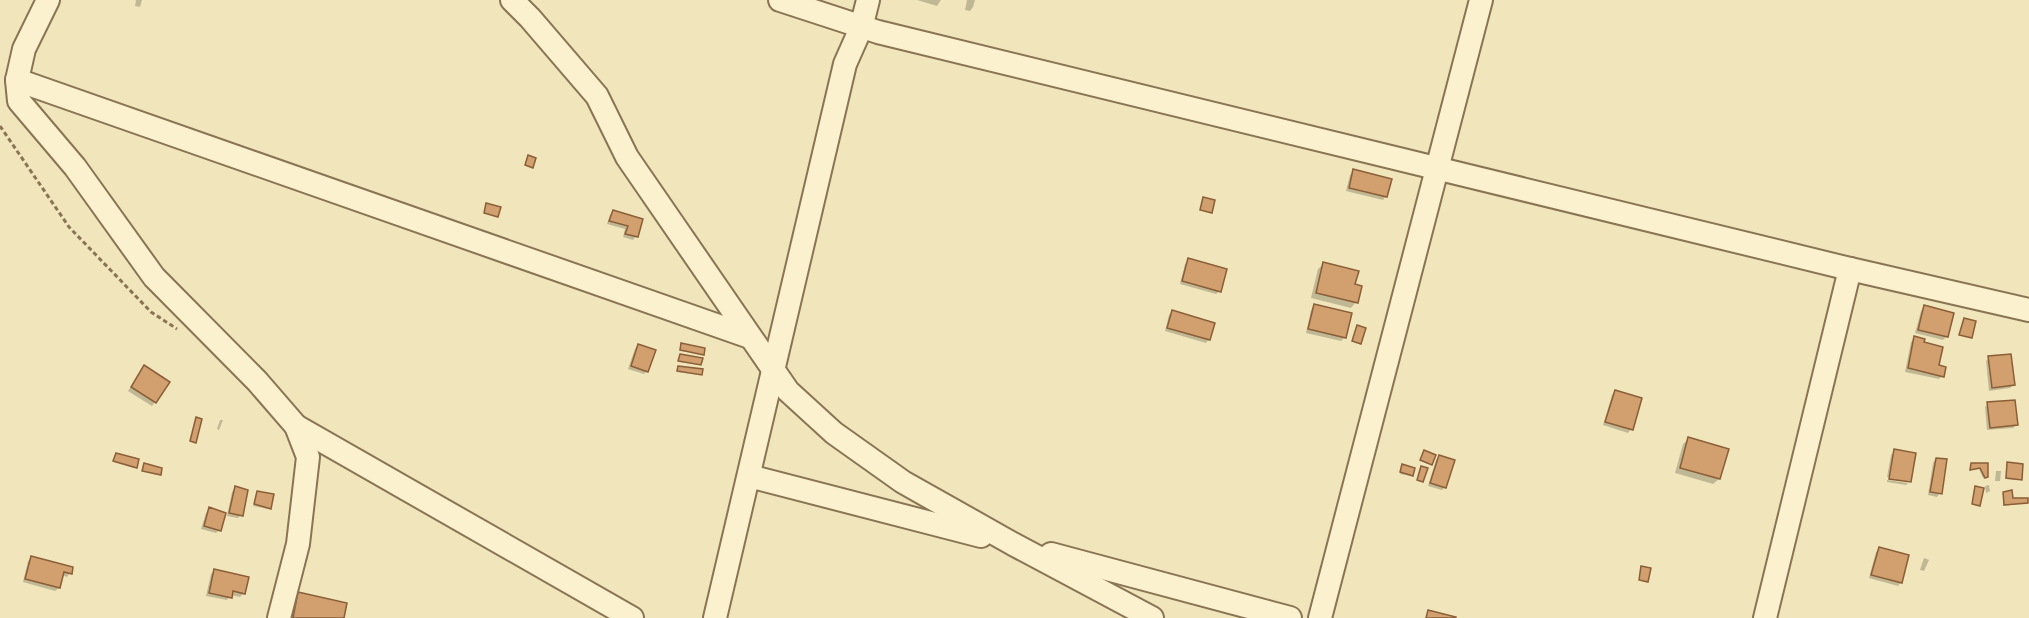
<svg xmlns="http://www.w3.org/2000/svg" width="2029" height="618" viewBox="0 0 2029 618" font-family="'Crimson Pro',serif">
<rect width="100%" height="100%" fill="#f1e5bb"/>
<g fill="#0003">
<path d="M136,0H142L140,7L135,6Z"/>
<path d="M917,0H941L937,6Z"/>
<path d="M967,0H975L973,7L970,11L965,10Z"/>
<path d="M1354,171L1386,196L1383,200L1346,191L1350,175Z"/>
<path d="M613,212L641,220L636,236L633,240L623,237L625,229L607,224L610,215Z"/>
<path d="M1189,260L1220,291L1216,294L1180,284L1185,264Z"/>
<path d="M1324,264L1354,285L1356,302L1351,308L1311,298L1318,269Z"/>
<path d="M1314,306L1345,337L1341,341L1306,333L1311,310Z"/>
<path d="M1924,307L1952,314L1946,337L1943,340L1915,333L1921,311Z"/>
<path d="M1172,312L1209,339L1206,343L1165,331L1169,315Z"/>
<path d="M1915,338L1922,343L1938,367L1942,376L1939,379L1905,372L1911,342Z"/>
<path d="M682,345L703,354L679,351Z"/>
<path d="M638,346L647,371L644,374L628,369L635,349Z"/>
<path d="M680,355L700,365L678,362Z"/>
<path d="M1989,358L2014,384L2010,388L1989,391L1986,361Z"/>
<path d="M678,367L701,371L700,375L676,372Z"/>
<path d="M141,371L155,402L152,406L128,391Z"/>
<path d="M1615,391L1631,429L1628,433L1603,425L1612,395Z"/>
<path d="M1988,404L2016,425L2013,428L1987,430L1985,407Z"/>
<path d="M220,420H223L219,430L217,429Z"/>
<path d="M1689,439L1727,450L1719,479L1713,484L1675,473L1683,444Z"/>
<path d="M1895,451L1910,482H1909V481L1887,477L1891,455Z"/>
<path d="M116,454L135,467L134,468L113,462Z"/>
<path d="M1439,456L1445,487L1442,490L1428,486L1436,460Z"/>
<path d="M1936,459L1940,493L1937,497L1928,495L1933,463Z"/>
<path d="M1987,464L1985,478H1983L1979,469L1970,470L1971,466Z"/>
<path d="M2008,464L2021,479L2019,480L2005,479Z"/>
<path d="M1401,467L1413,469L1411,476L1400,474Z"/>
<path d="M1996,471H2001L2000,481H1995Z"/>
<path d="M1887,480L1908,483L1906,485L1887,482Z"/>
<path d="M1989,485L1990,491L1986,493L1985,486Z"/>
<path d="M235,488L241,515L238,518L227,516L232,492Z"/>
<path d="M257,492L270,508L269,509L253,506Z"/>
<path d="M2003,493L2012,500L2026,503L2003,506Z"/>
<path d="M209,509L219,530L216,533L201,529L206,513Z"/>
<path d="M1879,549L1901,582L1898,586L1869,578L1876,552Z"/>
<path d="M32,558L70,573L67,577L62,575L59,588L55,591L23,582L28,561Z"/>
<path d="M1924,558L1929,560L1924,571L1920,570Z"/>
<path d="M214,571L244,593L240,597L231,595L227,600L206,596L211,574Z"/>
<path d="M299,594L342,618H289L293,599Z"/>
</g>
<g fill="#d29f6e" stroke="#8a5f38" stroke-width="1.5">
<path d="M528,155L536,158L533,168L525,165Z"/>
<path d="M1353,169L1392,179L1387,197L1349,188Z"/>
<path d="M1203,197L1215,200L1212,213L1200,210Z"/>
<path d="M486,203L501,207L498,217L484,213Z"/>
<path d="M613,210L643,219L638,237L625,234L628,226L609,221Z"/>
<path d="M1188,258L1227,269L1221,292L1182,281Z"/>
<path d="M1323,262L1359,271L1355,284L1362,286L1358,303L1316,293Z"/>
<path d="M1314,304L1352,313L1346,338L1308,329Z"/>
<path d="M1924,305L1954,313L1948,337L1918,330Z"/>
<path d="M1172,310L1215,323L1210,340L1167,328Z"/>
<path d="M1964,318L1976,321L1972,338L1959,335Z"/>
<path d="M1357,325L1366,328L1361,344L1352,341Z"/>
<path d="M1914,336L1925,339L1924,342L1943,347L1939,365L1946,367L1944,377L1908,368Z"/>
<path d="M681,343L705,348L704,355L680,350Z"/>
<path d="M638,344L656,350L648,372L631,366Z"/>
<path d="M680,354L703,358L701,365L678,361Z"/>
<path d="M2011,354L2015,385L1992,388L1988,356Z"/>
<path d="M144,365L170,382L156,403L131,387Z"/>
<path d="M678,366L703,369L702,375L677,371Z"/>
<path d="M1615,390L1642,398L1633,430L1605,422Z"/>
<path d="M2015,400L2018,425L1990,428L1987,402Z"/>
<path d="M196,417L202,419L196,443L190,441Z"/>
<path d="M1688,437L1729,449L1720,479L1680,468Z"/>
<path d="M1894,449L1916,453L1911,482L1889,479Z"/>
<path d="M1424,450L1436,455L1432,465L1420,460Z"/>
<path d="M116,453L139,459L137,468L113,461Z"/>
<path d="M1439,455L1455,460L1446,488L1430,483Z"/>
<path d="M1936,458L1947,459L1942,494L1930,492Z"/>
<path d="M2007,462L2023,464L2022,480L2006,478Z"/>
<path d="M144,463L162,468L161,475L142,471Z"/>
<path d="M1971,463H1988V477L1985,478L1980,468L1970,470Z"/>
<path d="M1402,464L1415,468L1413,476L1400,472Z"/>
<path d="M1421,466L1428,468L1423,482L1417,480Z"/>
<path d="M235,486L248,490L243,516L229,513Z"/>
<path d="M1975,486L1984,488L1980,506L1972,504Z"/>
<path d="M2012,490L2013,498H2028V503L2004,505L2003,492Z"/>
<path d="M257,491L274,494L271,509L254,504Z"/>
<path d="M209,507L226,513L221,531L204,526Z"/>
<path d="M1879,547L1909,555L1902,583L1871,575Z"/>
<path d="M31,556L73,567L72,574L64,572L60,588L25,579Z"/>
<path d="M1641,566L1651,568L1648,582L1639,580Z"/>
<path d="M214,569L249,577L245,594L233,591L232,598L209,593Z"/>
<path d="M298,592L347,603L344,618H293Z"/>
<path d="M1428,610L1456,617V618H1426Z"/>
</g>
<g fill="none" stroke-linecap="round" stroke-linejoin="round">
<defs>
<g id="minor">
<path d="M48,0L24,49L17,80L19,101L75,167L154,277L257,381L296,426L308,457L298,544L279,618"/>
<path d="M512,0L530,18L597,96L627,157L788,391L834,433L903,482L1013,544L1152,618"/>
<path d="M780,0L878,32L1850,269L2029,310"/>
<path d="M17,80L750,337"/>
<path d="M296,426L632,618"/>
<path d="M749,476L981,536"/>
<path d="M1051,554L1290,618"/>
<path d="M715,618L845,64L861,28L868,0"/>
<path d="M1320,618L1481,0"/>
<path d="M1765,618L1850,269"/>
</g>
</defs>
<use href="#minor" stroke="#897454" stroke-width="26"/>
<path stroke="#897454" stroke-width="3" stroke-dasharray="4.5 3" stroke-linecap="butt" d="M0,126L69,227L151,312L177,329"/>
<use href="#minor" stroke="#fbf1cf" stroke-width="22"/>
</g>
</svg>
